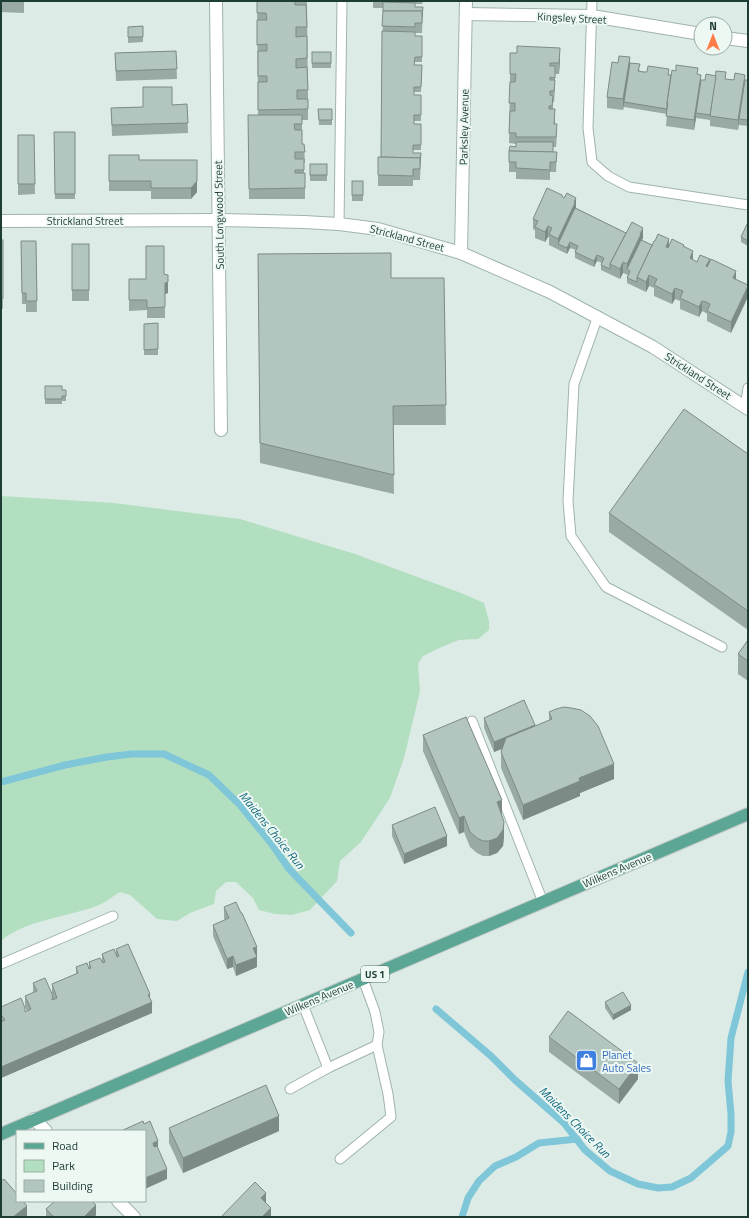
<svg xmlns="http://www.w3.org/2000/svg" width="749" height="1218" viewBox="0 0 749 1218" font-family="'Titillium Web',sans-serif">
<rect width="100%" height="100%" fill="#ddebe6"/>
<path fill="#b3dfc1" d="M1,496L114,503L240,519L355,554L461,593L484,603L489,621V630L478,639L459,640L437,649L423,656L418,664L420,691L404,758L390,798L361,842L340,861L337,881L310,910L292,915L275,914L259,910L253,898L236,882H226L216,891L214,904L190,913L177,921L157,919L130,895L120,892C113,896 106,902 99,905C69,917 24,920 1,941Z"/>
<g fill="none" stroke-linecap="round" stroke-linejoin="round">
<g stroke="#7ec6d8" stroke-width="7">
<path d="M1,782L65,765L107,757L132,754H164L209,775L240,805L271,843L289,869L351,933"/>
<path d="M436,1009L491,1056L515,1080L564,1123L585,1150L610,1171L638,1184L658,1188L672,1187L691,1178L728,1146L731,1132V1114L728,1081L731,1038L748,972"/>
<path d="M462,1217L468,1198L479,1181L495,1166L516,1157L539,1143L577,1139"/>
</g>
<defs>
<g id="service">
<path d="M592,1L588,128L592,162L608,176L629,187L748,205"/>
<path d="M339,224L342,1"/>
<path d="M598,316L574,384L568,501L571,536L606,587L722,647"/>
<path d="M745,407L748,388"/>
<path d="M472,721L543,902"/>
<path d="M1,964L113,916"/>
<path d="M303,1005L328,1068"/>
<path d="M290,1089L328,1068L377,1045L379,1032L375,1012L363,979"/>
<path d="M340,1159L391,1117L388,1094L377,1045"/>
</g>
<g id="minor">
<path d="M216,1L221,430"/>
<path d="M466,14L592,16L701,34"/>
<path d="M725,38L748,41"/>
<path d="M1,221L219,220L304,222L339,224L378,229L461,253L550,292L653,347L748,409"/>
<path d="M461,253L466,1"/>
<path d="M34,1119L46,1131"/>
<path d="M118,1201L134,1217"/>
</g>
<path id="primary" d="M1,1134L748,814"/>
</defs>
<use href="#service" stroke="#a0b3ad" stroke-width="11"/>
<use href="#minor" stroke="#a0b3ad" stroke-width="14"/>
<use href="#primary" stroke="#c0c8c6" stroke-width="14"/>
<use href="#service" stroke="#fff" stroke-width="9"/>
<use href="#minor" stroke="#fff" stroke-width="12"/>
<use href="#primary" stroke="#5ca696" stroke-width="12"/>
</g>
<g fill="#99aaa4">
<path d="M1,1H24V13L1,12Z"/>
<path d="M257,1H307L308,99V120H302V144H304L305,163H304V173H305V199H249L248,115H258Z"/>
<path d="M373,1H423L422,4H415V7H423L422,33H415V36H422V62H415L414,65H422L421,92H414V95H421V121H414V124H421V150H413V153H421L420,180H413V186H378V157H381L383,8H373Z"/>
<path d="M143,26V42L128,43V27Z"/>
<path d="M176,51L177,79L116,81L115,53Z"/>
<rect x="312" y="52" width="19" height="16"/>
<path d="M560,59L559,74H555L554,102H553V109L557,134L556,147H553V152H557L556,172H550V180L516,179V172H509V162L516,147V144L509,143L510,74Z"/>
<path d="M630,63L640,70L639,71L671,75L698,74L701,80H705L726,79L734,80H748V126L739,125V123L738,130L710,126V120L696,118L694,130L666,126L667,114L624,107V104L623,110L607,108V97Z"/>
<path d="M187,104L188,133L112,136L111,108L143,107Z"/>
<path d="M318,109H332V125H319Z"/>
<path d="M54,132H75V199H55Z"/>
<path d="M18,135H34L35,194L18,195Z"/>
<path d="M109,155L139,160H197V192L191,199H151V191H109Z"/>
<rect x="310" y="164" width="17" height="17"/>
<rect x="352" y="181" width="11" height="20"/>
<path d="M562,197L576,208L626,233L643,238L642,240L652,245L669,247L684,246L693,260L697,262L710,263L736,271L731,333L707,321V314L706,313L702,311L699,317L680,309V301L675,299L672,304L654,296V288L649,286L646,292L627,283V278L628,275L623,273L620,279L601,270V265L602,263L597,261L594,267L575,258V252L576,250L570,248L567,254L549,245V237H548L545,242L535,238V230L533,229V219Z"/>
<path d="M748,222V246L741,242V237Z"/>
<path d="M1,240H3V309L1,308Z"/>
<path d="M21,241H36L37,312H26V304H22Z"/>
<rect x="72" y="244" width="17" height="57"/>
<path d="M258,254L391,278H444L446,425H393L394,494L260,463Z"/>
<path d="M164,274L168,293L165,294V318H147V310L129,311V279H146Z"/>
<path d="M158,323V355H144V324Z"/>
<path d="M45,386L62,390H66V401H62V404H45Z"/>
<path d="M748,454V630L609,532V513Z"/>
<path d="M748,640V681L738,674V654Z"/>
<path d="M549,712L614,779L580,793V796L523,820L501,768V752L502,749L494,752L484,728V718L535,726L549,720Z"/>
<path d="M423,735L502,815L504,837L503,846L497,853L489,856H483L477,853L470,847L464,832L459,834L423,751Z"/>
<path d="M392,825L447,846L404,864L392,836Z"/>
<path d="M224,907L257,967L236,976L233,967L227,969L213,936V925L225,920L224,918Z"/>
<path d="M116,949L150,999L152,1013L1,1078V1007L25,1012L27,1011L25,1007V996L33,993V983L52,993V984L76,974V967L89,969V962L102,961V954L116,955Z"/>
<path d="M605,1002L631,1010L613,1020L605,1008Z"/>
<path d="M549,1037L638,1079L619,1104L549,1052Z"/>
<path d="M169,1128L279,1131L183,1173L169,1143Z"/>
<path d="M46,1209L96,1215L94,1217H46Z"/>
</g>
<g fill="#7d8b86">
<path d="M560,48V59L559,74V63Z"/>
<path d="M630,57V68L623,110V99Z"/>
<path d="M555,66V76L554,102V91Z"/>
<path d="M701,75V85L696,113V118L694,130V120Z"/>
<path d="M745,75V85L739,119L738,130V120Z"/>
<path d="M197,181V192L191,199V188Z"/>
<path d="M576,198V208L558,244V239Z"/>
<path d="M548,226V237L545,242V232Z"/>
<path d="M643,228V238L627,269V264Z"/>
<path d="M669,239V250L666,247Z"/>
<path d="M570,242V248L567,254V248Z"/>
<path d="M693,251V262L690,258Z"/>
<path d="M597,255V261L594,267V261Z"/>
<path d="M710,259V270L706,266Z"/>
<path d="M623,262V273L620,279V269Z"/>
<path d="M736,271V282L733,278Z"/>
<path d="M649,275V286L646,292V282Z"/>
<path d="M168,282V293L165,294V283Z"/>
<path d="M748,286V297L731,333V322Z"/>
<path d="M675,288V299L672,304V294Z"/>
<path d="M702,301V311L699,317V307Z"/>
<path d="M535,725V735L494,752V742Z"/>
<path d="M614,764V779L580,793V796L523,820V805L579,778Z"/>
<path d="M502,800V815L497,802Z"/>
<path d="M464,816V832L459,834V818Z"/>
<path d="M504,822V837L503,846L497,853L489,856V841Z"/>
<path d="M447,836V846L404,864V854Z"/>
<path d="M257,947V967L236,976V965L253,948Z"/>
<path d="M233,956V967L227,969V959Z"/>
<path d="M150,994V1003L152,1002V1013L1,1078V1067Z"/>
<path d="M631,1005V1010L613,1020V1015Z"/>
<path d="M638,1063V1079L619,1104V1089Z"/>
<path d="M279,1116V1131L183,1173V1158Z"/>
<path d="M158,1141V1152L153,1154V1143Z"/>
<path d="M167,1169V1179L145,1189V1178Z"/>
<path d="M266,1193V1204L261,1198Z"/>
<path d="M96,1205V1215L94,1217H84Z"/>
<path d="M27,1206V1217H13Z"/>
<path d="M271,1208V1217H262Z"/>
</g>
<g fill="#b2c6bf" stroke="#7d8b86">
<path d="M257,1H295V5H306L307,27H296V37L307,36V58L296,59V68L307,67L308,90H297V99H308V109L258,110V82H267V76H258V51H267V44L257,45V20H267L266,13H257Z"/>
<path d="M383,2L415,3V7H423L422,17V11H383Z"/>
<path d="M383,11H422V23H415V27L382,26Z"/>
<path d="M143,26V37H128V27Z"/>
<path d="M382,31L415,32V36H422V57H415L414,65H422L421,87H414V95H421V115H414V124H421V145H413V153H421L420,163V158L381,157Z"/>
<path d="M517,46L560,48L559,63H550V66H555V78L550,77V80H555L554,91H550V95L553,96L552,106H549V109H555L554,124H557L556,137H516V133H509L510,111H515V103H509L510,82H515L516,74H510V53H517Z"/>
<path d="M176,51L177,69L116,71L115,53Z"/>
<rect x="312" y="52" width="19" height="11"/>
<path d="M619,56L630,57L623,99L607,97L612,62L618,63Z"/>
<path d="M630,63L640,64L638,71L643,72H647L648,66L669,69L668,75H671L667,103V109L624,102Z"/>
<path d="M676,65L698,68L697,74L701,75L694,120L666,116L668,103H667L672,70L676,71Z"/>
<path d="M716,71L726,72L725,79L734,80L735,73L745,75L738,120L710,116Z"/>
<path d="M706,74L716,76L710,115L696,113L701,80H705Z"/>
<path d="M745,80H748V120L739,119Z"/>
<path d="M143,87H172V105L187,104L188,123L112,125L111,108L143,107Z"/>
<path d="M318,109H332V120H319Z"/>
<path d="M248,115H302V124H294L295,130H302V144H304L305,152H295V159H304V170H295V173H305V188L249,189Z"/>
<path d="M54,132H75V194H55Z"/>
<path d="M18,135H34L35,184H18Z"/>
<path d="M516,142H553V152L509,151L510,146L516,147Z"/>
<path d="M509,151L557,152L556,162H550V170L516,168V162H509Z"/>
<path d="M109,155H139V160H197V181L191,188H151V181H109Z"/>
<path d="M378,157L420,158V169H413V176L378,175Z"/>
<rect x="310" y="164" width="17" height="11"/>
<rect x="352" y="181" width="11" height="14"/>
<path d="M547,188L562,195V196L564,198L567,193L576,198L574,202L575,203L558,239L549,234L552,228L548,226L545,232L535,227L538,221L533,219Z"/>
<path d="M575,208L626,233L610,264V269L601,265L604,258L597,255L594,261L575,252L578,246L570,242L567,248L558,244Z"/>
<path d="M632,222L643,228L640,234H641L627,264L623,262L620,269L610,264Z"/>
<path d="M748,222V241L741,237Z"/>
<path d="M658,234L669,239L666,247L668,248L672,239L684,245L683,246L693,251L690,258L697,262L700,255L710,259L706,266L707,267L711,259L736,271L733,278L748,285V286L731,322L707,311L710,304L706,302L702,301L699,307L680,298L683,291L675,288L672,294L654,285L657,279L649,275L646,282L637,277L654,241H655Z"/>
<rect x="1" y="240" width="2" height="58"/>
<path d="M641,240L652,245L637,277V282L627,278L630,271L627,269Z"/>
<path d="M21,241H36L37,301H26V293H22Z"/>
<rect x="72" y="244" width="17" height="46"/>
<path d="M146,246H164V274L168,275V282L165,283V307L147,308V300H129V279H146Z"/>
<path d="M391,253V278H444L446,405L393,406L394,475L260,443L258,254Z"/>
<path d="M158,323V349L144,350V324Z"/>
<path d="M45,386H62V390H66V396H62V399H45Z"/>
<path d="M684,409L748,454V611L609,513Z"/>
<path d="M748,640V661L738,654Z"/>
<path d="M524,700L535,725L494,742L484,718Z"/>
<path d="M564,707L571,708L581,710L590,716L598,726L614,764L579,778L580,781L523,805L501,752L506,738L552,719L549,712L556,709Z"/>
<path d="M466,717L502,800L497,802L504,822L503,830L497,838L489,841H483L477,838L470,832L464,816L459,818L423,735Z"/>
<path d="M435,807L447,836L404,854L392,825Z"/>
<path d="M236,902L241,913H242L257,947L253,948L257,957L236,965L233,956L227,959L213,925L229,918L224,907Z"/>
<path d="M128,944L150,994L148,995L152,1002L1,1067V1022L5,1020L1,1015V1007L21,998L25,1008V1012L31,1009L25,996L37,991L33,983L45,978L53,996L52,1000L57,998L52,984L78,973L76,967L87,963L89,969L91,968L89,962L100,958L103,963L105,962L102,954L114,949L117,957L119,956L116,949Z"/>
<path d="M623,992L631,1005L613,1015L605,1002Z"/>
<path d="M568,1011L638,1063L619,1089L549,1037Z"/>
<path d="M266,1085L279,1116L183,1158L169,1128Z"/>
<path d="M143,1121L144,1124L150,1121L158,1141L153,1143L154,1147L157,1146L167,1169L145,1178V1131H121Z"/>
<path d="M4,1179L17,1194V1201H23L27,1206L13,1217H1V1181Z"/>
<path d="M255,1182L266,1193L261,1198L271,1208L262,1217H221Z"/>
<path d="M55,1201H92L96,1205L84,1217H54L46,1209Z"/>
</g>
<defs>
<symbol id="shop-square" viewBox="-11 -11 22 22"><rect x="-9" y="-9" width="18" height="18" rx="4" fill="#3f7fe0" stroke="#eef8f3"/><path d="M-5-2.5h2.3a2.7 3.5 0 0 1 5.4 0H5L5.5 6h-11ZM-1.5-2.5h3a1.5 2.3 0 0 0-3 0Z" fill="#fff"/></symbol>
</defs>
<g fill-rule="evenodd">
<use href="#shop-square" x="574" y="1048" width="25" height="25"/>
</g>
<g text-anchor="middle" dominant-baseline="central" stroke-width="4" stroke-linejoin="round" paint-order="stroke">
<rect fill="#eef8f3" stroke="#5c746e" stroke-width="1" x="361" y="966" width="28" height="16" rx="3"/>
<g font-size="10" font-weight="bold" fill="#1d3c35">
<text x="375" y="974">US 1</text>
</g>
<g font-size="11" fill="#1d3c35" stroke="#eef8f3">
<text transform="translate(572 18) rotate(3)">Kingsley Street</text>
<text transform="translate(464 127) rotate(-89)">Parksley Avenue</text>
<text transform="translate(219 215) rotate(-91)">South Longwood Street</text>
<text x="85" y="221">Strickland Street</text>
<text transform="translate(407 238) rotate(15)">Strickland Street</text>
<text transform="translate(698 376) rotate(33)">Strickland Street</text>
<text transform="translate(617 870) rotate(-23)">Wilkens Avenue</text>
<text transform="translate(319 998) rotate(-23)">Wilkens Avenue</text>
</g>
<g font-size="11" fill="#366cbe" stroke="#eef8f3" text-anchor="start">
<text x="602" y="1055">Planet<tspan x="602" dy="13">Auto Sales</tspan></text>
</g>
<g font-size="12" font-style="italic" fill="#11687e" stroke="#eef8f3">
<text transform="translate(272 830) rotate(51)">Maidens Choice Run</text>
<text transform="translate(575 1122) rotate(45)">Maidens Choice Run</text>
</g>
</g>
<rect width="749" height="1218" fill="none" stroke="#1d3c35" stroke-width="4"/>
<rect x="16" y="1130" width="130" height="72" fill="#eef8f3" stroke="#9aada7"/>
<rect x="24" y="1143" width="20" height="6" fill="#5ca696" stroke="#9aada7"/>
<text x="52" y="1150" font-size="12" fill="#1d3c35">Road</text>
<rect x="24" y="1160" width="20" height="12" fill="#b3dfc1" stroke="#9aada7"/>
<text x="52" y="1170" font-size="12" fill="#1d3c35">Park</text>
<rect x="24" y="1180" width="20" height="12" fill="#b2c6bf" stroke="#9aada7"/>
<text x="52" y="1190" font-size="12" fill="#1d3c35">Building</text>
<g transform="translate(713 36)"><circle r="19" fill="#eef8f3" stroke="#9aada7"/>
<path d="M0-3L7 15L0 10L-7 15Z" fill="#ff7c48"/>
<text y="-6" font-size="11" font-weight="bold" text-anchor="middle" fill="#1d3c35">N</text>
</g>
</svg>
